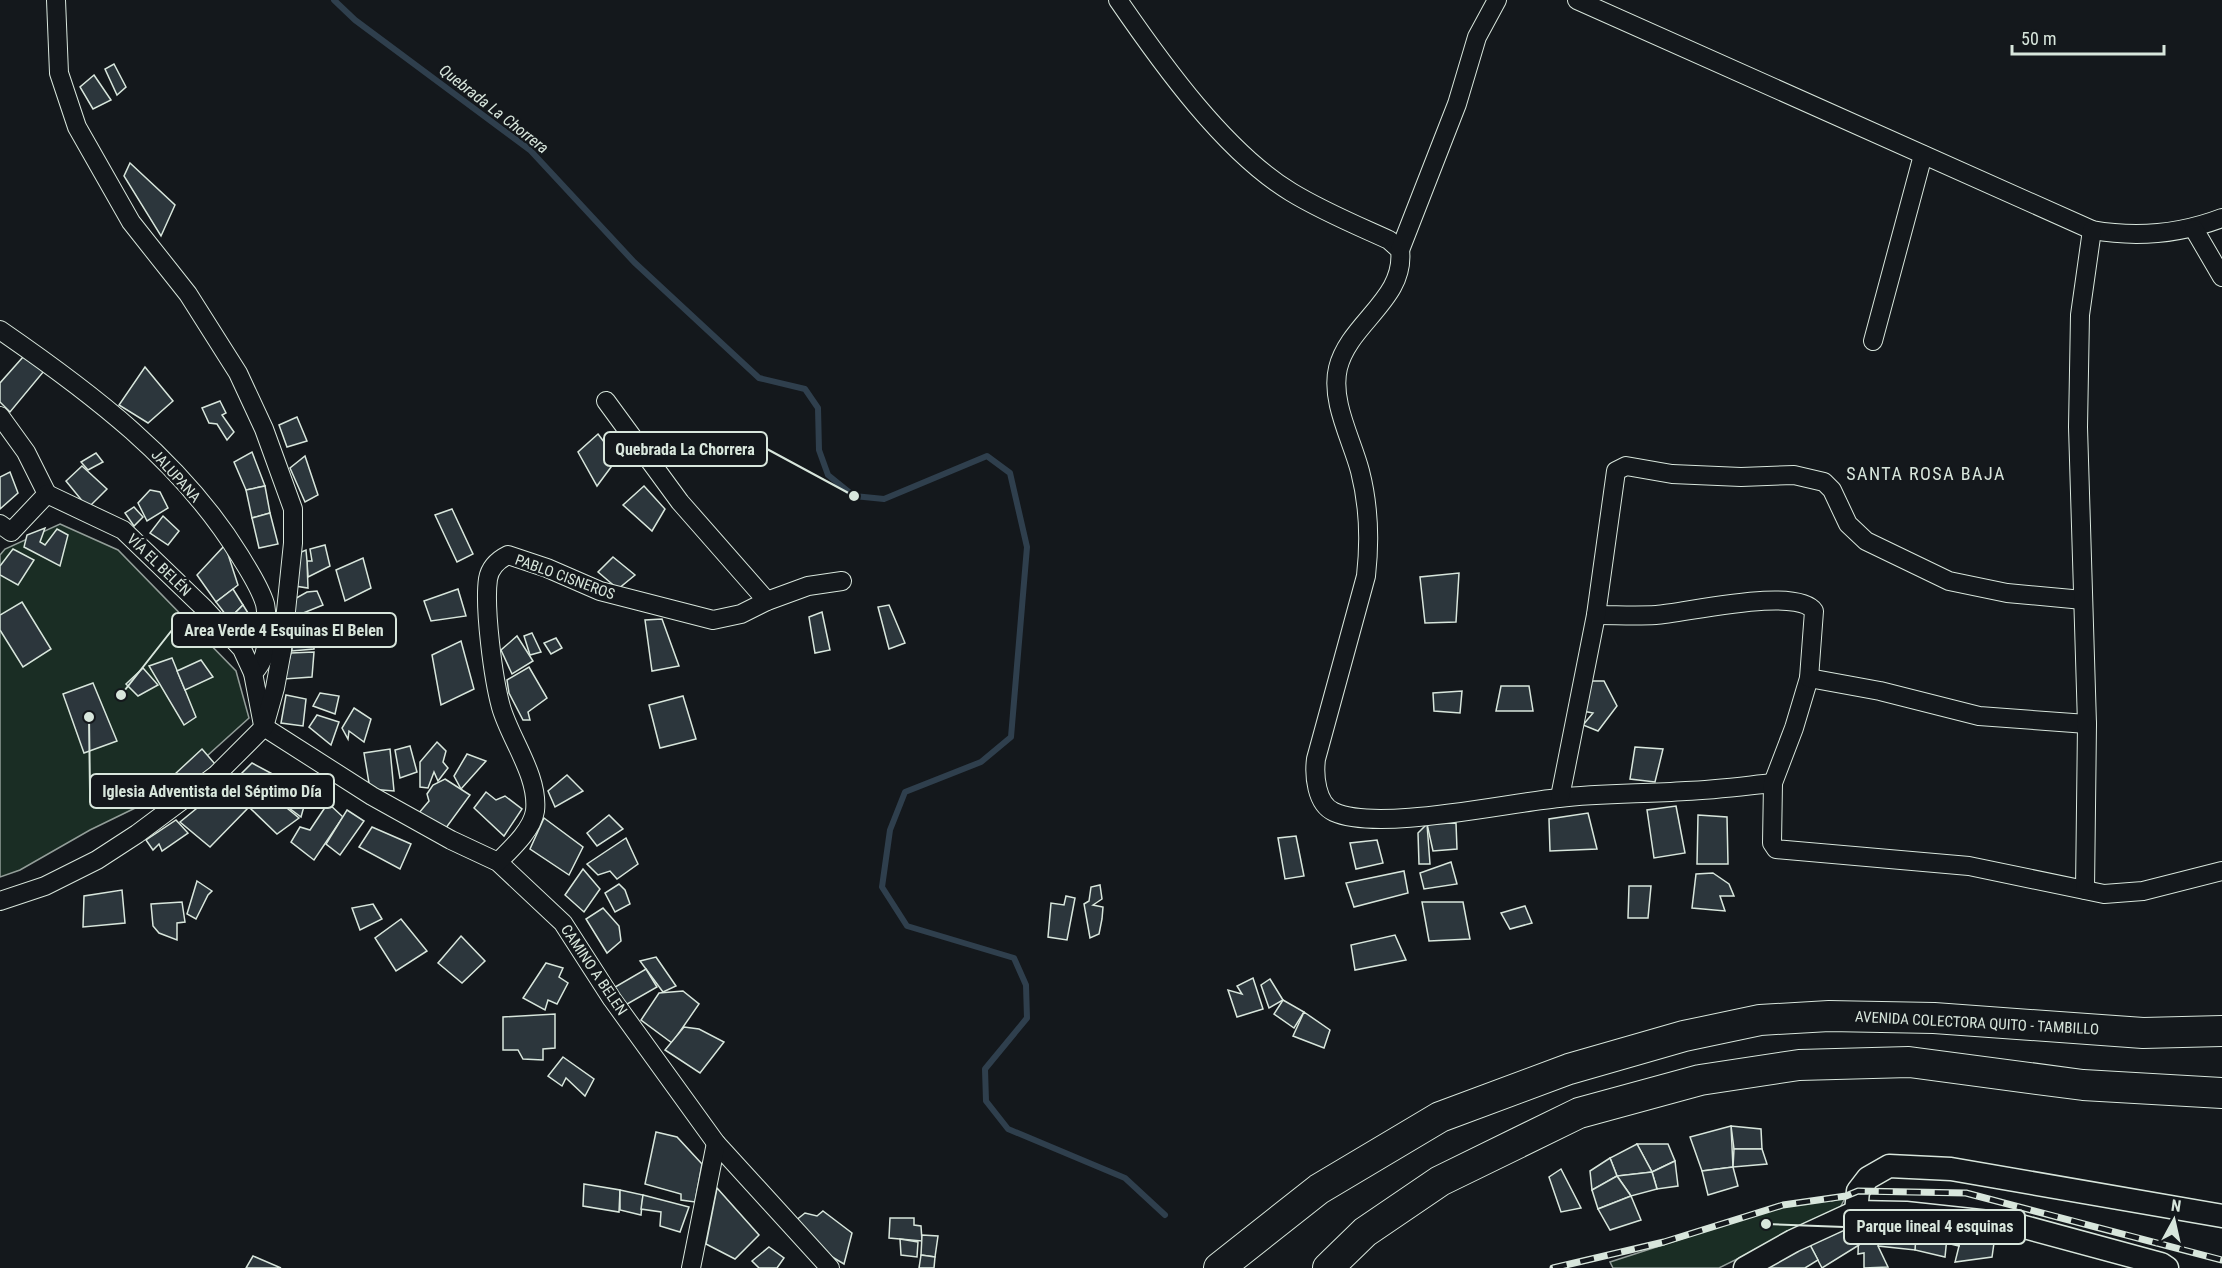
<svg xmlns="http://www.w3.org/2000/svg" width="2222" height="1268" viewBox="0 0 2222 1268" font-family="'Roboto Condensed',sans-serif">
<rect width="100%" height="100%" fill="#14181c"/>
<g fill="#1a2d24" stroke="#939e99" stroke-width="1.5">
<path d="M60,524L118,550L236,671L249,718L166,793L90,830L20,870L0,877V555L5,549Z"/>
<path d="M1846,1196L1840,1208L1719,1268H1613L1610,1262L1783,1206L1832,1198V1201Z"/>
</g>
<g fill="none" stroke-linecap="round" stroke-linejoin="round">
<path stroke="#2f3f4d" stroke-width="6" d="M334,0L355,20L530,150L634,262L759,378L805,389L818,408L819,450L828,475L854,496L884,499L987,456L1010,473L1027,547L1011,737L981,762L905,792L890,830L882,887L907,926L1014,958L1026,985L1027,1018L985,1069L986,1101L1008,1129L1125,1178L1165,1215"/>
</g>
<g fill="#2c363c" stroke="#d8e6dc" stroke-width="1.5">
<path d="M114,64L126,87L117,95L105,69Z"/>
<path d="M94,75L111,100L93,109L80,87Z"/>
<path d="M130,163L175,205L161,236L124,176Z"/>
<path d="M23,357L44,371L10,412L0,402V383Z"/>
<path d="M145,367L173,401L148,423L119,405Z"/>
<path d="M220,401L226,413L222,415L234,432L227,440L217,424L209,423L202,408Z"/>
<path d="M297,417L307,441L287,447L279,425Z"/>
<path d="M598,434L617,459L597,486L578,452Z"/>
<path d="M252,452L265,486L246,490L234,462Z"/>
<path d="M96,453L103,462L88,470L81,462Z"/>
<path d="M305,456L318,495L305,502L290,468Z"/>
<path d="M82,466L107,489L88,508L66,481Z"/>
<path d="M10,472L18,493L0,509V477Z"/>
<path d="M265,486L270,513L252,518L246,490Z"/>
<path d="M644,486L665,509L652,531L623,505Z"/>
<path d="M150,490L160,492L168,508L147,521L138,503Z"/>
<path d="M134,507L143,517L134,526L125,513Z"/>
<path d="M452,509L473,554L457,562L435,515Z"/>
<path d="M270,513L278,544L259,548L252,518Z"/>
<path d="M163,516L179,531L168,545L150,533Z"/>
<path d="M45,528L40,542L45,545L57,529L68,535L60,566L24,547L27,535Z"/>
<path d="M225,545L238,585L216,602L197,575Z"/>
<path d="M325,545L330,566L308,577L307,561H312L310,549Z"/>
<path d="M13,549L34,560L18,585L0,575V566Z"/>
<path d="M306,550L307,561L308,588L295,586L294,555Z"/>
<path d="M613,557L635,575L618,589L598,572Z"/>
<path d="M363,558L371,588L345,601L336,570Z"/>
<path d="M1459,573L1456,622L1425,623L1420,577Z"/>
<path d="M233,589L243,605L229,619L216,602Z"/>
<path d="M458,589L466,616L431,621L424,601Z"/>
<path d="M317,591L323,605L291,618V601L307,592Z"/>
<path d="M22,602L51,649L23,667L0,630V615Z"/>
<path d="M243,605L253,621L243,632L229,619Z"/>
<path d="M889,605L905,643L889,649L878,607Z"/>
<path d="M822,612L830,650L815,653L809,617Z"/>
<path d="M662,619L679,666L652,671L645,620Z"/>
<path d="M291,622H315L314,649L292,651Z"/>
<path d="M532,633L541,652L530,655L524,636Z"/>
<path d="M517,636L533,661L512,674L501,650Z"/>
<path d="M556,638L562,648L551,654L544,643Z"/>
<path d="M461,641L474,689L441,705L432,655Z"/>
<path d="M314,652L312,677L284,679L291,653Z"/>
<path d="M172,658L196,717L184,725L149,666Z"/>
<path d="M201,660L213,677L185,690L177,671Z"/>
<path d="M529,667L547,698L528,712L530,720H523L509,693L507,680Z"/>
<path d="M143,668L158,685L138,696L126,684Z"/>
<path d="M1586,681H1604L1617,706L1598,731L1583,725L1593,713L1577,710Z"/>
<path d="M93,683L117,741L84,753L63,694Z"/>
<path d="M1501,686H1529L1533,711H1496Z"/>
<path d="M1462,691L1460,713L1434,711L1433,693Z"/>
<path d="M320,693L339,696L335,714L313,706Z"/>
<path d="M286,695L306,699L303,726L281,723Z"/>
<path d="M683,696L696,739L660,748L649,705Z"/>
<path d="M354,708L371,719L364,742L349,731L348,739L342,728Z"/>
<path d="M317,715L339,722L331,745L309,727Z"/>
<path d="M437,742L446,751L443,762L448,768L438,781L434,772L428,788L420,787V762Z"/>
<path d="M410,746L417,772L400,778L395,750Z"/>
<path d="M1635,747L1663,749L1655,782L1630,779Z"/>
<path d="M202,749L215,764L186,787L175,774Z"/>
<path d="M390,749L394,791L370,789L364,753Z"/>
<path d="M467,754L486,761L461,789L454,776Z"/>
<path d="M252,763L280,778L256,803L232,783Z"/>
<path d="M567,775L583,791L555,807L548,791Z"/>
<path d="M445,779L470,795L443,832L418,814L429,801L427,794L433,785Z"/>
<path d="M280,781L308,792L301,817L273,796Z"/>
<path d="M223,787L248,808L210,847L180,822Z"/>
<path d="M486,792L496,800L505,796L522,809L504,836L474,808Z"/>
<path d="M271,795L299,818L277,834L251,809Z"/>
<path d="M328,803L343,817L314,860L291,842L300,827L310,830Z"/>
<path d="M1676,806L1685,853L1654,858L1647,810Z"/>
<path d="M347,810L364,821L340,855L326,844Z"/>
<path d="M1588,813L1597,849L1550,851L1549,819Z"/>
<path d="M609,815L623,829L597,846L587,833Z"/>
<path d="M1698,815L1727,817L1728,864H1697Z"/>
<path d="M544,818L583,847L569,875L530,849Z"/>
<path d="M176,820L188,833L162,851L159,844L153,850L146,840Z"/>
<path d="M1456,823L1457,849L1433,851L1427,824Z"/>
<path d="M1427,824L1430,864H1419L1418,833Z"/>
<path d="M372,827L411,844L400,869L359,847Z"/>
<path d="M1296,836L1304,876L1285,879L1278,838Z"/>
<path d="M626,838L638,864L617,879L610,871L598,875L587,864Z"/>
<path d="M1377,840L1383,863L1356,869L1350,843Z"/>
<path d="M1451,862L1457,884L1424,889L1420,873Z"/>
<path d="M583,869L600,889L584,912L565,895Z"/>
<path d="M1404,871L1408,893L1354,907L1346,883Z"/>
<path d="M1713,873L1729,884L1734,896H1720L1725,911L1692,908L1696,874Z"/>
<path d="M197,881L212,891L208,895L196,919L187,914Z"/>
<path d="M619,884L625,890L630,904L615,912L605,893Z"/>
<path d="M1100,885L1102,899L1093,905L1103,907L1102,919L1099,934L1090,938L1084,904L1089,901L1091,887Z"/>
<path d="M1629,886H1651L1648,918H1628Z"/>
<path d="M122,890L125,923L83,927L84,896Z"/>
<path d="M1066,896L1075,898L1067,940L1048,937L1051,903L1064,905Z"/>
<path d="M182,902L185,922L177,923V940L159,933L153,926L151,904Z"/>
<path d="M1422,902H1463L1470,939L1429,941Z"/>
<path d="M373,904L382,919L360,930L352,908Z"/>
<path d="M1525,906L1532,923L1510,929L1501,913Z"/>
<path d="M603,908L619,926L621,941L607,953L586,919Z"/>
<path d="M401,919L427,951L396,971L375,938Z"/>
<path d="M1395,935L1406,960L1355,970L1351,945Z"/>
<path d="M461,936L485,961L462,983L438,963Z"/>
<path d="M656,957L676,986L663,992L640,961Z"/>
<path d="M546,963L563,968L559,977L568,983L557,1004L548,1000L545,1010L523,998Z"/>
<path d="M646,969L657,987L622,1007L610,990Z"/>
<path d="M1253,978L1263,1009L1237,1017L1228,990L1242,994L1237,986Z"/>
<path d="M1270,979L1283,1000L1269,1008L1261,985Z"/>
<path d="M683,991L699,1004L672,1043L641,1020L659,993Z"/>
<path d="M1283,1000L1304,1012L1294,1028L1274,1014Z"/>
<path d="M1304,1012L1330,1030L1324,1048L1293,1036Z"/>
<path d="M555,1014V1048L543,1049V1060L523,1059L518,1050H503V1017Z"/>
<path d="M684,1027L699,1029L724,1042L700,1073L665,1050Z"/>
<path d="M563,1057L594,1079L585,1096L566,1078L562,1086L548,1076Z"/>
<path d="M1731,1126L1761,1129L1762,1149H1734Z"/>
<path d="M1731,1126L1733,1167L1702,1171L1690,1137Z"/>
<path d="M656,1132L677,1137L702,1164L695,1202L681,1200V1194L645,1184Z"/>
<path d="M1637,1144H1668L1675,1161L1652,1172Z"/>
<path d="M1637,1144L1652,1172L1617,1176L1610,1158Z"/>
<path d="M1734,1149H1762L1767,1164L1733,1167Z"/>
<path d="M1610,1158L1617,1176L1592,1190L1590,1171Z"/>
<path d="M1675,1161L1678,1186L1657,1189L1652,1172Z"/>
<path d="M1733,1167L1738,1186L1708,1195L1702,1171Z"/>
<path d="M1561,1169L1581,1208L1561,1212L1549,1177Z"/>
<path d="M1652,1172L1657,1189L1631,1196L1617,1176Z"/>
<path d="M1617,1176L1631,1196L1598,1209L1592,1190Z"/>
<path d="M584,1184L620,1190L619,1212L583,1206Z"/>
<path d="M717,1188L759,1235L735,1259L706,1244Z"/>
<path d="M620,1190L643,1195L641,1215L620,1210Z"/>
<path d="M643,1195L689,1207L680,1232L660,1226L661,1212L641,1209Z"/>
<path d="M1631,1196L1641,1220L1610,1230L1598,1209Z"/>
<path d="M823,1211L852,1233L844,1264L817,1248L795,1221L805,1213L817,1216Z"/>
<path d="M890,1218H914V1225L921,1226L922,1241L889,1238Z"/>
<path d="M1917,1221L1948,1227L1945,1257L1915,1250Z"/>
<path d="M1917,1221L1915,1250L1878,1246L1879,1222Z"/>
<path d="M1879,1222L1878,1246L1888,1267L1864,1268V1253L1858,1254L1859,1225Z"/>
<path d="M1855,1223L1859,1225V1245L1822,1268L1808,1241Z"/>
<path d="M1964,1226L1996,1229L1992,1257L1955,1262Z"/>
<path d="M1964,1226L1959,1246L1946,1243L1948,1227Z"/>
<path d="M922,1235L938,1236L935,1257L921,1255Z"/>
<path d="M900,1239L918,1242L917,1257L901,1255Z"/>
<path d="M1808,1241L1818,1260L1805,1268H1763Z"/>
<path d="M769,1247L784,1258L777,1268H759L752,1261Z"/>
<path d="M921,1255L935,1257L934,1268H919Z"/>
<path d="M253,1256L281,1268H246Z"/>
</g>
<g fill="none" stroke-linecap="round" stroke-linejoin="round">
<defs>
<g id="minor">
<path d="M1118,0C1162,64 1225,152 1291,192C1322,211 1356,225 1389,240L1400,250C1406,299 1349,323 1338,368C1330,401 1352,440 1360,471C1369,506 1370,541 1366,576L1316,759C1314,775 1316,804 1334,812C1378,832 1506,803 1559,798C1601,793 1644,794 1686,791C1715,790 1744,786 1773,783"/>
<path d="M1577,0L2092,230C2137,238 2180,234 2222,218"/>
<path d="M2194,229L2222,277"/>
<path d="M1400,250L1457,104L1477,37L1497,0"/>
<path d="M0,330C90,392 182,461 240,556C249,571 260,587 265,604C267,613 266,623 267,631C267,648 265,661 253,673"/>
<path d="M1873,341L1923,155"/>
<path d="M606,401L680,502L767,601"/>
<path d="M0,416L26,452L47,494"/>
<path d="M0,524L11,532L47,494L123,530L205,609L242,649L253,673L263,725"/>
<path d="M1596,615C1616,615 1636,616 1656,615C1686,613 1797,586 1814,611L1809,678L1794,728L1773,783L1772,843L1776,849L1969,866L2104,894L2143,891L2222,871"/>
<path d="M1809,678L1880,691L1979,716L2087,724"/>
<path d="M264,727L372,796L451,840L498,862L563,923L612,999L716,1143L830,1268"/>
<path d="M1560,797L1596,615L1616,471L1626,466L1672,474L1741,477L1794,475L1824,482L1832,490L1848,524L1866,541L1949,581L2007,593L2083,600"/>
<path d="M498,862C511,849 532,830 535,811C539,776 510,739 501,707C493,678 484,607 488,579C490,567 498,560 508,555L547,568L600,591L713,620L741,614L767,601L808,586L842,581"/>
<path d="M2085,890L2087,724L2078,427L2080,315L2092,230"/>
<path d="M0,901L45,886L97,860L137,834L216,775L264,727L275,688L282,650L293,543V509L264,429L238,373L188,294L131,222L77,127L59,73L56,0"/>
<path d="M691,1268L716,1143"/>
</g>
<g id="tertiary">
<path d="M1856,1212L1858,1191L1868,1178L1889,1166L1951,1169L2222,1216"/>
<path d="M1745,1268L1793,1241L1856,1212L1906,1213L2017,1225L2161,1264L2167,1268"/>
</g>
<g id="trunk">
<path d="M1219,1268L1319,1189L1440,1117L1569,1069L1684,1036L1760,1020L1829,1016L1934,1018L2143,1033L2222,1031"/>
<path d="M1328,1268L1365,1232L1440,1181L1579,1113L1700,1080L1799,1065L1909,1062L2083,1085L2222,1093"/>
</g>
</defs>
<use href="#minor" stroke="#d8e6dc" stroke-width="20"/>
<use href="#tertiary" stroke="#d8e6dc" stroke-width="25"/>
<use href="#trunk" stroke="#d8e6dc" stroke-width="32"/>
<use href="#minor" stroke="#14181c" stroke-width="18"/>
<use href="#tertiary" stroke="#14181c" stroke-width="22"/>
<use href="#trunk" stroke="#14181c" stroke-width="30"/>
<defs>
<path id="rail" d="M1553,1268L1664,1242L1783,1205L1846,1196L1858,1191L1966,1193L2222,1260"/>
</defs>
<use href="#rail" stroke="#d8e6dc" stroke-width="7"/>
<use href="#rail" stroke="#14181c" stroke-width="4.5" stroke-dasharray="14" stroke-linecap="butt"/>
</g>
<g text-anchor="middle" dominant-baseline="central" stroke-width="4.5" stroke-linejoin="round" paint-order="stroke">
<g font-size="15" fill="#d8e6dc" stroke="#14181c">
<text transform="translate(176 476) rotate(48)">JALUPANA</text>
<text transform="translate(159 565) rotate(44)">VÍA EL BELÉN</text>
<text transform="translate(565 577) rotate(20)">PABLO CISNEROS</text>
<text transform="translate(594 970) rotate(56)">CAMINO A BELEN</text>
<text transform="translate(1977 1023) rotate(3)">AVENIDA COLECTORA QUITO - TAMBILLO</text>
</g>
<g font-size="16" font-style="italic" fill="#d8e6dc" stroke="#14181c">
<text transform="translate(494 109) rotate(38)">Quebrada La Chorrera</text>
</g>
<g font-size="18" letter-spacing="1.5" fill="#d8e6dc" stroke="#14181c">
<text x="1926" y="473">SANTA ROSA BAJA</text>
</g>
</g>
<path fill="none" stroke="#d8e6dc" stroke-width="2" d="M854 496L767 449M121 695L172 630M89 717L90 791M1766 1224L1844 1227"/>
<g fill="#d8e6dc" stroke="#14181c" stroke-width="2">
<circle cx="854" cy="496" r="6"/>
<circle cx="121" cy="695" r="6"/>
<circle cx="89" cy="717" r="6"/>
<circle cx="1766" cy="1224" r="6"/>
</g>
<g fill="#14181c" stroke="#d8e6dc" stroke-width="2">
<rect x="604" y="432" width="163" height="34" rx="6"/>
<rect x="172" y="613" width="224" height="34" rx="6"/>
<rect x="90" y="774" width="244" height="34" rx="6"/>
<rect x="1844" y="1210" width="181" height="34" rx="6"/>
</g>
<g font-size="16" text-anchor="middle" font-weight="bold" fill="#d8e6dc">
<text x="685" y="455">Quebrada La Chorrera</text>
<text x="284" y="636">Area Verde 4 Esquinas El Belen</text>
<text x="212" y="797">Iglesia Adventista del Séptimo Día</text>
<text x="1935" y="1232">Parque lineal 4 esquinas</text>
</g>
<g transform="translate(2174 1220) rotate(8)" stroke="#14181c" stroke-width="4.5" paint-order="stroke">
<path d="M0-4.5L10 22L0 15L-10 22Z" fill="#d8e6dc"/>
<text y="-9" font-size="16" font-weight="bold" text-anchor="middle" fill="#d8e6dc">N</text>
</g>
<path d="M2012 45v9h152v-9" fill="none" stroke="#d8e6dc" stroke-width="3"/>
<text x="2021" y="45" font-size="18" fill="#d8e6dc" stroke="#14181c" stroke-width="4.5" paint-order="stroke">50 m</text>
</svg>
